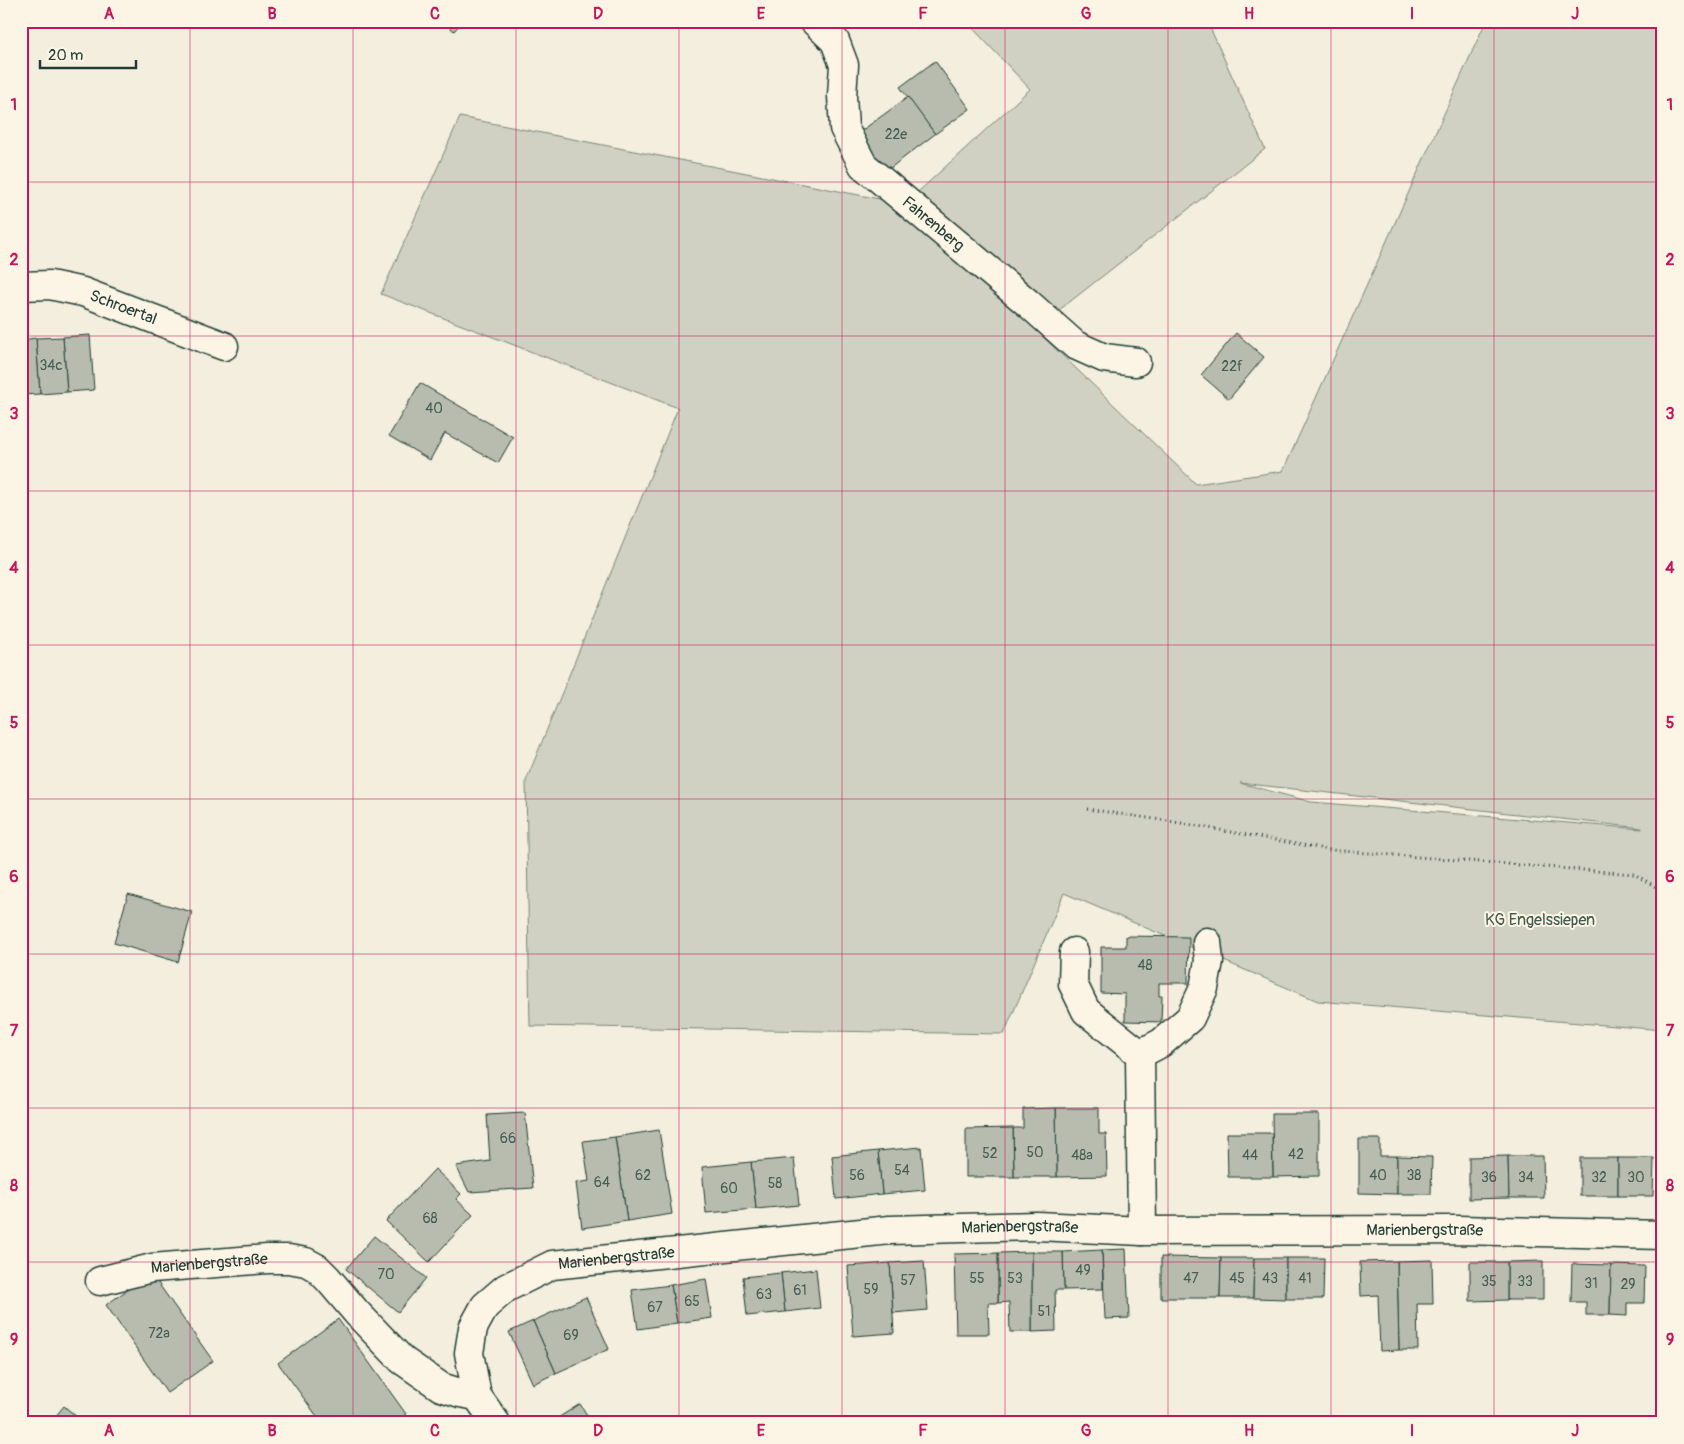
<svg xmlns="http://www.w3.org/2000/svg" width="1684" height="1444" viewBox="0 0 1684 1444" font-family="Pangolin,sans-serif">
<rect width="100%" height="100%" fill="#f3eede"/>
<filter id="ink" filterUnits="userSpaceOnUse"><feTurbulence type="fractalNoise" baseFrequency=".02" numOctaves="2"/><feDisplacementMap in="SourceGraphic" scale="10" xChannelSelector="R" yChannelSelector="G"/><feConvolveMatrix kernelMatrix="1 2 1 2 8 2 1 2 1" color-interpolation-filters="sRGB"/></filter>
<g filter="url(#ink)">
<path fill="#d0d1c2" stroke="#78877b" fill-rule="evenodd" d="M966,21H1207L1265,149L1035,329L1196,484L1283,471L1486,21H1663V1030L1318,1001L1064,893L1004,1034L530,1026L526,781L678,408L381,294L460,117L905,204L1030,89ZM1240,783L1642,828V829L1311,802Z"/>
<g fill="#b8bcae" stroke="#1f3d34">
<path d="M443,21H463L454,31Z"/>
<path d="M935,61L970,109L935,134L900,87Z"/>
<path d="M908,97L935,134L885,172L857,134Z"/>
<path d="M1236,333L1264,357L1229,399L1201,375Z"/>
<path d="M90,335L94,390L67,392L63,337Z"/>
<path d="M63,337L67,392L40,394L36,338Z"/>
<path d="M36,338L40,394L21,395V340Z"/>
<path d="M420,383L513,437L498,463L445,433L430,460L389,436Z"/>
<path d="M128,894L192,912L178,962L114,943Z"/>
<path d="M1126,936L1189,937L1188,983H1159V996H1162L1161,1022L1125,1021V994L1101,993V947H1126Z"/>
<path d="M1056,1108H1099V1134H1106L1107,1176L1057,1177Z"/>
<path d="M1056,1108L1057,1177H1014L1013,1128H1023V1109Z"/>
<path d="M525,1113L533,1188L469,1192L456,1166L490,1161L487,1115Z"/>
<path d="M1272,1114H1319V1176L1273,1177Z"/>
<path d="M1013,1128L1014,1177H966V1129Z"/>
<path d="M659,1130L672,1214L627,1221L615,1137Z"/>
<path d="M1227,1133H1272L1273,1177H1228Z"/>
<path d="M615,1137L627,1221L582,1228L576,1183L589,1181L583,1141Z"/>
<path d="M1359,1139H1380V1156H1397V1194L1359,1193Z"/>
<path d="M921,1147L925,1190L882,1194L878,1151Z"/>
<path d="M878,1151L882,1194L836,1199L832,1156Z"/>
<path d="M1397,1156L1432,1157L1431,1194H1397Z"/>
<path d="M1508,1156L1509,1198L1469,1199V1157Z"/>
<path d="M1508,1156H1543L1544,1198H1509Z"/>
<path d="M794,1158L799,1205L756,1209L751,1162Z"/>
<rect x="1580" y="1158" width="38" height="38"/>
<path d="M1618,1158H1654L1653,1196H1618Z"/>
<path d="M751,1162L756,1209L706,1213L702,1167Z"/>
<path d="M435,1169L461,1194L456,1199L473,1215L429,1262L386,1221Z"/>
<path d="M374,1236L426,1278L398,1312L346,1269Z"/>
<path d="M1126,1249L1129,1318L1105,1319L1102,1250Z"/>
<path d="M1102,1250L1103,1289L1064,1290L1063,1252Z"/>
<path d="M1032,1252H1063L1064,1290H1055L1056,1331L1032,1332Z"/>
<path d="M1032,1252V1332H1010L1009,1302L998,1303V1253Z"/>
<path d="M998,1253V1303H988L989,1334H956L954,1254Z"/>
<path d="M1161,1257L1221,1258L1220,1298H1161Z"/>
<path d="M1221,1258H1254L1253,1298H1220Z"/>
<path d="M1254,1258H1286V1299L1253,1298Z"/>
<path d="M1286,1258H1324L1323,1299H1286Z"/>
<path d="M1432,1260L1433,1304H1417L1418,1350H1399L1397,1261Z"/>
<path d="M924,1261L928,1310L893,1313L890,1263Z"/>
<path d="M1397,1261L1399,1350L1380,1351L1378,1295L1361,1296L1360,1262Z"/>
<path d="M1543,1261V1300H1507V1262Z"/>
<path d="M1470,1262H1507V1300L1470,1301Z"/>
<path d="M890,1263L894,1333L853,1336L848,1266Z"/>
<path d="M1572,1264L1611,1265L1610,1315H1586V1302H1571Z"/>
<path d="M1611,1265L1645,1266L1644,1303H1627V1316L1610,1315Z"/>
<path d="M816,1269L820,1308L785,1312L781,1273Z"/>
<path d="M151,1273L213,1361L167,1393L106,1305Z"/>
<path d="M781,1273L785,1312L747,1316L743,1277Z"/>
<path d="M706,1279L712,1318L677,1323L671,1285Z"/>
<path d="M671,1285L677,1323L638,1329L632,1290Z"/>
<path d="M586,1297L609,1349L556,1373L533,1321Z"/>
<path d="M338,1319L406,1414L393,1423H322L278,1363Z"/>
<path d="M533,1321L556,1373L533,1384L509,1332Z"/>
<path d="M580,1404L592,1423H550Z"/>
<path d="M64,1406L84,1423H50Z"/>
</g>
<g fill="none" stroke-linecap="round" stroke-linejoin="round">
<defs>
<g id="minor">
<path id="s1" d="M814,21L835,41L844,65L842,96L844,128L863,165L1029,304L1075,345L1104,358L1136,362"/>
<path id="s2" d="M21,286L50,285L83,292L224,346"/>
<path d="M1074,952L1073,984L1086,1011L1140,1054L1142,1231"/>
<path d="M1140,1054L1161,1043L1190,1018L1204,988L1209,961L1207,942"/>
<path id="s3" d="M100,1281L152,1268L267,1259H289L306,1262L317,1268L328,1279L357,1313L402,1360L441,1387L460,1393L477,1396"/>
<path id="s4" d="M496,1423L477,1396L469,1353L473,1328L485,1306L506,1288L552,1265L890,1230L1037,1226L1142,1231L1458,1230L1663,1235"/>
</g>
</defs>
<use href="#minor" stroke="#1f3d34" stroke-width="31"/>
<path stroke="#1f3d34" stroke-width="3" stroke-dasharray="1 4" stroke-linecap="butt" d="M1087,809L1181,823L1330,850L1634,874L1663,891"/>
<use href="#minor" stroke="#fcf5e5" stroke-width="28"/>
</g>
</g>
<path fill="none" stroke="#c2185b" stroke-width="1" stroke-opacity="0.55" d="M190,21V1423M353,21V1423M516,21V1423M679,21V1423M842,21V1423M1005,21V1423M1168,21V1423M1331,21V1423M1494,21V1423M21,182H1663M21,336H1663M21,491H1663M21,645H1663M21,799H1663M21,954H1663M21,1108H1663M21,1262H1663"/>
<g text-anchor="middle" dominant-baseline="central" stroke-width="4" stroke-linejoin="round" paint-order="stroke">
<g font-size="14" fill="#455d52">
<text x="896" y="134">22e</text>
<text x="51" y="365">34c</text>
<text x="1232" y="366">22f</text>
<text x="434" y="408">40</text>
<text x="1145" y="965">48</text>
<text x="508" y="1138">66</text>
<text x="1035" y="1152">50</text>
<text x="990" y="1153">52</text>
<text x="1296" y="1154">42</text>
<text x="1082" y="1155">48a</text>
<text x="1250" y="1155">44</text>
<text x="902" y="1170">54</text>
<text x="643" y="1175">62</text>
<text x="857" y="1175">56</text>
<text x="1378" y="1175">40</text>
<text x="1414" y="1175">38</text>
<text x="1489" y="1177">36</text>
<text x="1526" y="1177">34</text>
<text x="1599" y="1177">32</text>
<text x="1636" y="1177">30</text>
<text x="602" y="1182">64</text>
<text x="775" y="1183">58</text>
<text x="729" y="1188">60</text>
<text x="430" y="1218">68</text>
<text x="1083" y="1270">49</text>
<text x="386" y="1274">70</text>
<text x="977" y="1278">55</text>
<text x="1015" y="1278">53</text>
<text x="1191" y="1278">47</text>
<text x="1237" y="1278">45</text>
<text x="1270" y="1278">43</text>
<text x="1305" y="1278">41</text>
<text x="908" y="1280">57</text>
<text x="1489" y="1281">35</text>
<text x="1525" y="1281">33</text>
<text x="1591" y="1283">31</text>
<text x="1628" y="1284">29</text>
<text x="871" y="1289">59</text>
<text x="800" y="1290">61</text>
<text x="764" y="1294">63</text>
<text x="692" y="1301">65</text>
<text x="655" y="1307">67</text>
<text x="1044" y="1311">51</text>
<text x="159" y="1333">72a</text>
<text x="571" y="1335">69</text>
</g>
<g font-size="16" fill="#1f3d34" stroke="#fcf5e5">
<text stroke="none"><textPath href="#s1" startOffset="251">Fahrenberg</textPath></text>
<text stroke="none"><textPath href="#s2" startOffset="106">Schroertal</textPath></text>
<text stroke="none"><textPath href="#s4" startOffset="676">Marienbergstraße</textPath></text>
<text stroke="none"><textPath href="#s4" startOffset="1081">Marienbergstraße</textPath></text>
<text stroke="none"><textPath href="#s4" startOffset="271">Marienbergstraße</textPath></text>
<text stroke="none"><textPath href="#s3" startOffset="111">Marienbergstraße</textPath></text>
</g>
<g font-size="16" fill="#425b50" stroke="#fcf5e5">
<text x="1540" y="920">KG Engelssiepen</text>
</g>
</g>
<rect width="1684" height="1444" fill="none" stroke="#fcf5e5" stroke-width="55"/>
<path d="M40 60v8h96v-8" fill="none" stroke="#1f3d34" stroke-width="2.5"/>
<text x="48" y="60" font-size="15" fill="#1f3d34" stroke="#fcf5e5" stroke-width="4" paint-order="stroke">20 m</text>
<rect x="28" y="28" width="1628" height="1388" fill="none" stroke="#c2185b" stroke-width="2"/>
<g font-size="16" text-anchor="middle" font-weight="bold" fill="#c2185b">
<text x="109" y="19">A</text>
<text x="272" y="19">B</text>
<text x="435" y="19">C</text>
<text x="598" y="19">D</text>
<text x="761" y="19">E</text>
<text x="923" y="19">F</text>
<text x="1086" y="19">G</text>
<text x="1249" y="19">H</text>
<text x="1412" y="19">I</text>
<text x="1575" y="19">J</text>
<text x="14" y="110">1</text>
<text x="1670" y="110">1</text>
<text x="14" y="265">2</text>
<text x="1670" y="265">2</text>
<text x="14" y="419">3</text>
<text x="1670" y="419">3</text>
<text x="14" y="573">4</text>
<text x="1670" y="573">4</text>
<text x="14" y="728">5</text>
<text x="1670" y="728">5</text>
<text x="14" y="882">6</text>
<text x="1670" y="882">6</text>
<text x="14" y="1036">7</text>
<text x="1670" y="1036">7</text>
<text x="14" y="1191">8</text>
<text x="1670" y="1191">8</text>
<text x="14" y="1345">9</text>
<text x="1670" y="1345">9</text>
<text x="109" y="1436">A</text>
<text x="272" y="1436">B</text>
<text x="435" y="1436">C</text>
<text x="598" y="1436">D</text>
<text x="761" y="1436">E</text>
<text x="923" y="1436">F</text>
<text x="1086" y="1436">G</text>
<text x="1249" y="1436">H</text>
<text x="1412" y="1436">I</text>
<text x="1575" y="1436">J</text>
</g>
</svg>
